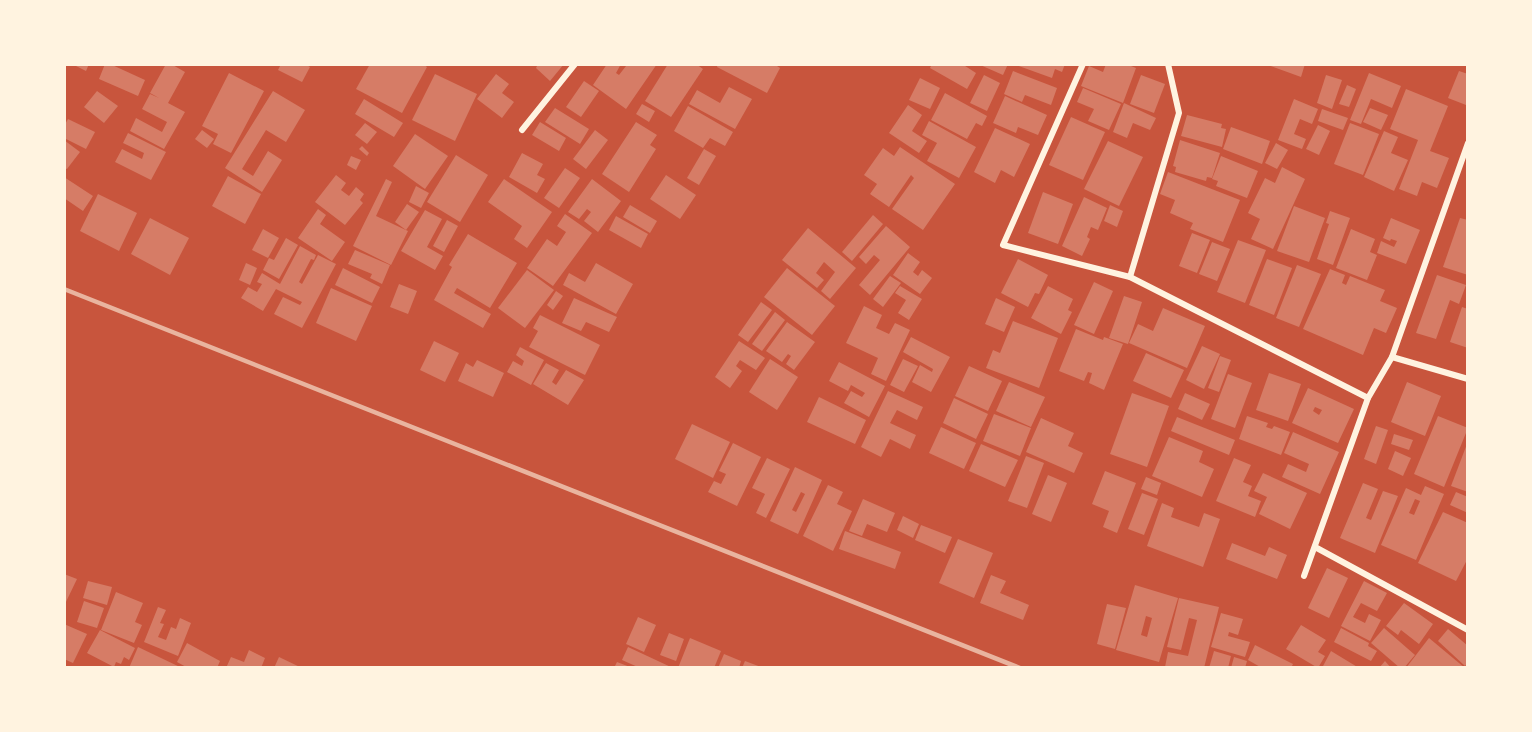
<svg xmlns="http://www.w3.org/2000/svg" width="1532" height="732" viewBox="0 0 1532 732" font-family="Poppins,sans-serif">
<rect width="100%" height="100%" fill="#c8553d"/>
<g fill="#d67c66" fill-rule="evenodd">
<path d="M72,64H89L86,71Z"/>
<path d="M105,64H110L145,80L138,96L99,79Z"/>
<path d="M166,64H171L185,72L168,103L185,112L164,149L130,131L136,118L162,132L167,122L142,109L150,94L159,98L150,93Z"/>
<path d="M281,64H305L310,67L302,82L278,70Z"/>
<path d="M370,64H423L427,67L402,113L356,89Z"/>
<path d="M538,64H564L550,81L536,68Z"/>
<path d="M607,64H621L616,73L619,75L626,66L623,64H657L626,109L593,85Z"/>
<path d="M668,64H696L703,69L671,117L645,101Z"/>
<path d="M718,64H774L780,68L767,93L717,67Z"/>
<path d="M932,64H962L976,73L967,89L930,68Z"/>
<path d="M978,64H1008L1003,75Z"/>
<path d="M1065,64L1062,72L1055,69L1052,78L1016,65Z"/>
<path d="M1106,64H1126L1136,68L1123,103L1081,86L1089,66L1103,72Z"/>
<path d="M1265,64H1305L1301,77Z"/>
<path d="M1013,71L1057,88L1051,105L1025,95L1022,102L1004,94Z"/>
<path d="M1459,71L1468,74L1466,105L1448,98Z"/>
<path d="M229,73L264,91L231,153L213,144L218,134L202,126Z"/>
<path d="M1369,73L1401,86L1392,108L1371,99L1361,124L1350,120Z"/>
<path d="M435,74L477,94L455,141L412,120Z"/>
<path d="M496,74L509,84L502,93L514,102L502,118L477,99Z"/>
<path d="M984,75L1000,83L987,111L970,103Z"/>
<path d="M1141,75L1165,84L1154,113L1130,104Z"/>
<path d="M1326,75L1342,80L1332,109L1317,103Z"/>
<path d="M920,78L940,88L930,109L909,100Z"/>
<path d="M584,81L599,91L581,117L566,107Z"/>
<path d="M1347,85L1356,89L1349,107L1339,104Z"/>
<path d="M729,87L752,99L735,129L689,104L697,90L720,103Z"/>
<path d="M1083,88L1121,104L1109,130L1088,121L1094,109L1077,102Z"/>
<path d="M1406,89L1448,106L1430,151L1449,158L1437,188L1422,182L1417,196L1399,189L1418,140L1390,129Z"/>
<path d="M97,91L118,106L104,123L84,107Z"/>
<path d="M273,91L305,110L286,142L266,130L242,169L253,176L268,151L282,160L262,192L225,168Z"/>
<path d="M945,93L987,116L982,126L976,123L967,139L931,120Z"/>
<path d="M1005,96L1047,115L1038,135L1018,127L1016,133L993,123Z"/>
<path d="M364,99L403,123L394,137L355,114Z"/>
<path d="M1294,99L1318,109L1312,124L1300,119L1294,134L1306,139L1302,149L1278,140Z"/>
<path d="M1124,103L1156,118L1150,130L1133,123L1127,138L1113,132Z"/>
<path d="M642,104L655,111L649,122L636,114Z"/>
<path d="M908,105L922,115L912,131L927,141L919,153L889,133Z"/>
<path d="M688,106L733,132L725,146L710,138L703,148L674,131Z"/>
<path d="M555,108L589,129L580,144L545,122Z"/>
<path d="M1370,108L1388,115L1381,130L1363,122Z"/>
<path d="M1322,109L1348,118L1343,130L1318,121Z"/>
<path d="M1187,115L1222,124L1221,128L1226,129L1222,147L1181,136Z"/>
<path d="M1071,117L1105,132L1083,180L1049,165Z"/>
<path d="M68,119L95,132L86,149L64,138V126Z"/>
<path d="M929,121L976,147L959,178L927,161L937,143L922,135Z"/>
<path d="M540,122L566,138L559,151L532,135Z"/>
<path d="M636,122L657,135L650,145L656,149L629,192L602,174Z"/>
<path d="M365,123L377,132L367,144L355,135Z"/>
<path d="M1350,123L1379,134L1363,175L1334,164Z"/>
<path d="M1318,125L1330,131L1319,155L1306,149Z"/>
<path d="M1231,127L1270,141L1262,164L1223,149Z"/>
<path d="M995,128L1030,144L1014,177L1001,170L995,183L974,172Z"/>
<path d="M202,130L214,139L207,148L195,139Z"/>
<path d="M595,130L608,140L586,169L573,159Z"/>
<path d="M1384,131L1398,137L1391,153L1408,160L1394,191L1364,177Z"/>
<path d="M128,133L166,152L151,180L115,162L122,149L142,159L144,153L123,143Z"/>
<path d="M415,134L448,156L425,189L393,166Z"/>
<path d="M64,140L80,152L67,169L64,168Z"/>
<path d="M1180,140L1220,153L1212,178L1207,177L1206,181L1175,172L1176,167L1173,166Z"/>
<path d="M1108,141L1143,157L1119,206L1084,189Z"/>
<path d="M1276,143L1288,150L1277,169L1265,163Z"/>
<path d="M362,146L369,153L367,156L359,149Z"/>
<path d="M900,147L955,184L923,230L892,209L914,178L911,175L889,207L870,194L877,184L864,175L883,148L894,156Z"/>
<path d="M704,149L716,156L699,185L687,178Z"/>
<path d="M522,153L543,164L537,175L545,179L537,193L509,177Z"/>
<path d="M456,155L488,175L460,222L427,202Z"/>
<path d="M351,156L361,160L356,170L347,165Z"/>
<path d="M1221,156L1258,171L1247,198L1216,186L1218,181L1212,179Z"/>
<path d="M1282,167L1305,179L1273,249L1251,239L1260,219L1248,213L1265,178L1275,183Z"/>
<path d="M565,168L580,178L559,208L544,198Z"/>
<path d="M1168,172L1240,200L1223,242L1190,229L1193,223L1170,213L1175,200L1160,194Z"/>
<path d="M336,175L346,183L341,190L349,196L356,187L364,194L360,200L363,203L345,225L315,202Z"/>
<path d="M666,175L696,195L680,219L650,199Z"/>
<path d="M228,176L261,194L245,224L212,206Z"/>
<path d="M64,177L93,196L83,211L64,198Z"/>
<path d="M386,179L392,182L376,216L408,231L391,265L353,246Z"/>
<path d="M504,179L552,212L527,248L514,239L522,226L488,202Z"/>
<path d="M592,179L621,201L598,232L584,221L591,212L587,209L579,219L568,212Z"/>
<path d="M416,186L429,193L421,208L409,202Z"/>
<path d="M1043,192L1073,204L1058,244L1028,233Z"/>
<path d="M98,194L137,213L119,251L80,231Z"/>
<path d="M1084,197L1107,208L1098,230L1091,227L1087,237L1090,239L1082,256L1062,246Z"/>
<path d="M407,204L419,212L406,230L395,222Z"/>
<path d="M630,205L657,221L650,233L623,217Z"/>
<path d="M1110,205L1123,211L1117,227L1104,221Z"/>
<path d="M1294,206L1325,218L1309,262L1277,251Z"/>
<path d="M318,209L326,215L320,224L345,242L332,261L298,238Z"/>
<path d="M425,210L442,219L427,247L443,256L435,270L401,251Z"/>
<path d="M1330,211L1350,218L1333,265L1317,259L1329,224L1326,223Z"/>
<path d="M565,214L592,233L553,286L527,268L547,239L557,246L566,232L557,226Z"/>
<path d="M873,215L883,224L852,261L842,252Z"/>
<path d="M616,216L648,234L641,248L609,230Z"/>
<path d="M150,218L189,238L170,275L131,254Z"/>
<path d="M1391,218L1420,230L1406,264L1377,253L1381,241L1394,247L1397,241L1391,239L1390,241L1383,238Z"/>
<path d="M1460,218L1468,220V275L1443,267Z"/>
<path d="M447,220L458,226L444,252L433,246Z"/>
<path d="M886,226L910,247L870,295L859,285L880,260L874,255L866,264L859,257Z"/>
<path d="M808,228L856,268L830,299L821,291L835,272L824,262L816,273L824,280L817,288L782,260Z"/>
<path d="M263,229L279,238L268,258L252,250Z"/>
<path d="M1351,229L1375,239L1370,252L1377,255L1367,280L1336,268Z"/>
<path d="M1192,233L1210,240L1197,273L1179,266Z"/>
<path d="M468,234L517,263L490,308L457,288L454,293L491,314L483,328L434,300L452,267L449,265Z"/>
<path d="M286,238L298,245L279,279L263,270L269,258L274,260Z"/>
<path d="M1238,240L1266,250L1245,303L1217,292Z"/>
<path d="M1212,242L1230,249L1217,281L1199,274Z"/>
<path d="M300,246L316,255L314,260L311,259L299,282L302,284L318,255L336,264L302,328L274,314L283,297L300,305L302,302L276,289L263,311L241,298L248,287L257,292L262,284L257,282L262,273L280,284Z"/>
<path d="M355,250L390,265L382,284L370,278L372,274L348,264Z"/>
<path d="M908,253L920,262L913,272L918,276L922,270L932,278L920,294L893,275Z"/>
<path d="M1018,259L1048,275L1039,294L1035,293L1028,307L1001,293Z"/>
<path d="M1267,259L1292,268L1274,315L1249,305Z"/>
<path d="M246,263L257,268L250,285L239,280Z"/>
<path d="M596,263L633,284L616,314L563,285L569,273L585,282Z"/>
<path d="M1297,265L1321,274L1299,327L1276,318Z"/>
<path d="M343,268L380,287L372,303L335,285Z"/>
<path d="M787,268L835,306L812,335L764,297Z"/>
<path d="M1330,269L1345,275L1342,283L1346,285L1350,276L1385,290L1380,301L1397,308L1386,333L1374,328L1363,355L1303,329Z"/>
<path d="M527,270L554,290L525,328L498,308Z"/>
<path d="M1437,275L1466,285L1459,304L1450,300L1436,339L1416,333Z"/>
<path d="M890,276L901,283L883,307L873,299Z"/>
<path d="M1094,282L1113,291L1094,334L1074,325Z"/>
<path d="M399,284L417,291L408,314L390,307Z"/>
<path d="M900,286L922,299L909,320L898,313L906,300L895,293Z"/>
<path d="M1048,286L1073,299L1068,310L1072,312L1061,334L1031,318Z"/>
<path d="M331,288L372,306L356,341L316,323Z"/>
<path d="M556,291L563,296L553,310L547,305Z"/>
<path d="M1124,296L1142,302L1128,344L1109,338Z"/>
<path d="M574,298L617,317L609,332L586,322L581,331L562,323Z"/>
<path d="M996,298L1015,307L1004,332L985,324Z"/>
<path d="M761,302L772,310L748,342L738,335Z"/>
<path d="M864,306L882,315L876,328L889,334L895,323L910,330L886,381L871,374L878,358L846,343Z"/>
<path d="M1462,307L1468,309V348L1450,342Z"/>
<path d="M1163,308L1205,326L1187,368L1129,343L1138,324L1153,331Z"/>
<path d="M775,312L785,320L762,351L752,344Z"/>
<path d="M540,315L600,345L585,375L529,347L538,331L533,328Z"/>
<path d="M1013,321L1058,338L1039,388L986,368L993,350L1000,353Z"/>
<path d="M787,322L815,342L794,370L786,364L791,356L788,354L782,362L766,351Z"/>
<path d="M1076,329L1103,340L1104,337L1123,344L1104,390L1089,383L1092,373L1088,372L1084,381L1059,371Z"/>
<path d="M911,337L950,357L931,392L912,382L920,365L932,372L933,369L903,352Z"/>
<path d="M434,341L459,353L445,382L420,370Z"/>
<path d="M739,341L765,358L756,370L740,360L736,366L742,371L730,388L715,377Z"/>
<path d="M1202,346L1220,354L1204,389L1186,380Z"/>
<path d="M520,347L544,360L531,385L507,372L513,361L522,366L524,361L516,355Z"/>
<path d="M1146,353L1184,370L1171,398L1133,381Z"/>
<path d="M1220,356L1231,360L1219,392L1208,388Z"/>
<path d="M770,359L798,377L777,410L749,392Z"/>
<path d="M903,359L918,366L904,392L890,385Z"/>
<path d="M477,360L504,373L493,397L458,381L466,363L473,367Z"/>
<path d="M839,362L885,386L869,417L844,403L851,391L862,397L865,393L851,385L848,391L829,381Z"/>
<path d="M546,363L559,370L552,382L556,385L566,370L584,380L568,405L533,384Z"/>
<path d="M969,366L1002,381L988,411L955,396Z"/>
<path d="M1269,373L1301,384L1288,421L1256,410Z"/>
<path d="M1228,374L1252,383L1235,428L1211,419Z"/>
<path d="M1009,382L1045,397L1031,427L996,411Z"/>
<path d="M1407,382L1441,396L1425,436L1391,422Z"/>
<path d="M1308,388L1354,409L1338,443L1292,423ZM1315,407L1322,410L1319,415L1313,411Z"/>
<path d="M888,391L923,407L917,420L897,410L890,423L916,435L910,449L890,439L881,457L861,447Z"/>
<path d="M1132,393L1169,406L1147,467L1110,454Z"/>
<path d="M1185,393L1210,404L1202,420L1178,409Z"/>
<path d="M819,397L866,420L855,444L807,422Z"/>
<path d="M954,398L988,414L976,439L943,423Z"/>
<path d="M994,414L1031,428L1020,456L983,441Z"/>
<path d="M1247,416L1268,423L1266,427L1272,429L1274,426L1290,432L1281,455L1239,439Z"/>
<path d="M1438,416L1468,428L1444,487L1414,474Z"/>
<path d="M1177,417L1235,440L1229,455L1171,431Z"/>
<path d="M1041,418L1074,433L1068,446L1083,453L1074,473L1026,452Z"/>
<path d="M692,424L730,442L713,478L675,459Z"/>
<path d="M1376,426L1388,430L1376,464L1364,459Z"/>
<path d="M941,427L976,443L964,469L929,453Z"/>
<path d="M1293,432L1339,452L1320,494L1282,477L1288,464L1306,472L1309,464L1284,453Z"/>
<path d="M1394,434L1413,440L1409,450L1391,444Z"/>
<path d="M1169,437L1203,451L1199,462L1214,469L1202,497L1152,476Z"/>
<path d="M733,443L761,457L737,506L708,492L714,481L721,484L726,474L719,471Z"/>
<path d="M981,444L1018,460L1005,487L969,471Z"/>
<path d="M1467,444H1468V492L1451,486Z"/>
<path d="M1395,451L1411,458L1403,476L1388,469Z"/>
<path d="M1026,456L1044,463L1027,508L1008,501Z"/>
<path d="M767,458L790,469L766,518L756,513L765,494L752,488Z"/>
<path d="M1234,458L1251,465L1243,482L1252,486L1248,496L1261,501L1255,517L1216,501Z"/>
<path d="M795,467L822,480L798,534L770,521ZM801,492L805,494L796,512L792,510Z"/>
<path d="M1105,471L1136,483L1117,533L1103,527L1109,511L1092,504Z"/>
<path d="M1263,473L1307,493L1290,529L1259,514L1267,497L1254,491Z"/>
<path d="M1048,475L1067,483L1051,522L1032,514Z"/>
<path d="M1146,477L1161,483L1157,495L1141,489Z"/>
<path d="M1363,483L1378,489L1366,518L1371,520L1383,491L1398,496L1375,553L1340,538Z"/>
<path d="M828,485L843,492L837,504L852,511L833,551L803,536Z"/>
<path d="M1425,486L1444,494L1416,560L1381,545L1406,488L1421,495ZM1415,499L1420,501L1414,515L1409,513Z"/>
<path d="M1456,492L1468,497V513L1450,505Z"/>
<path d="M1142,493L1158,499L1144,535L1128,529Z"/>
<path d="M863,499L895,513L887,532L867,524L862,536L849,531Z"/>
<path d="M1162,503L1174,508L1171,517L1199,527L1204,513L1220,519L1203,567L1147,546Z"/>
<path d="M1443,512L1468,523V558L1456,581L1418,563Z"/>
<path d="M903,516L919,524L913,538L897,530Z"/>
<path d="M921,525L952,537L945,553L915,540Z"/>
<path d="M845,531L901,552L895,569L839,549Z"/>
<path d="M958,539L993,553L974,598L939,583Z"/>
<path d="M1232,543L1265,556L1269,547L1287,555L1277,579L1226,559Z"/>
<path d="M1327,568L1348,578L1329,618L1308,608Z"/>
<path d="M64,574L77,579L64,606Z"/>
<path d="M991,575L1006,581L1000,593L1029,605L1023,620L980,603Z"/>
<path d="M88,581L112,587L107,605L83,598Z"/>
<path d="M1364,581L1387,593L1377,611L1361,603L1353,617L1365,623L1369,614L1381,620L1370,641L1341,626Z"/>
<path d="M1135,585L1178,598L1159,662L1116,650ZM1146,616L1152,618L1147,637L1141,635Z"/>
<path d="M116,592L143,603L135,622L142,625L134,643L101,630Z"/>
<path d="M1179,598L1219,607L1204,668L1165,667L1168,652L1188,656L1197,620L1189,618L1181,650L1167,647Z"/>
<path d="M84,601L104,608L97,628L77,622Z"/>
<path d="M1404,603L1433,624L1419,644L1401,630L1398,635L1386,626Z"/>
<path d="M1107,604L1126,608L1115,649L1097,644Z"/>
<path d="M158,607L166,610L160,623L164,624L158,637L166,640L171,627L176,629L180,618L191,623L178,656L144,642Z"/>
<path d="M1221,613L1243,619L1238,635L1229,632L1228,636L1250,642L1245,657L1211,647Z"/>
<path d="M638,617L656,625L644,652L626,644Z"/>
<path d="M64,624L87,634L73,663L64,659Z"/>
<path d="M1301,625L1326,640L1318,652L1325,656L1318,668L1286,649Z"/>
<path d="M1341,628L1369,643L1368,646L1377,651L1371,661L1334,642Z"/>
<path d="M1384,628L1415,655L1404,668H1400L1371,643Z"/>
<path d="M1448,629L1468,646V663L1465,666L1438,641Z"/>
<path d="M100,630L135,648L129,660L124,657L121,664L116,662L114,667L87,653Z"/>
<path d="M669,633L684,639L676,661L660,655Z"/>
<path d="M690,638L721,651L714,668H678Z"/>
<path d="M1429,638L1465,668H1406Z"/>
<path d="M187,643L220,661L217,668H188L177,662Z"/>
<path d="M1255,645L1293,664L1291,668H1262L1248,660Z"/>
<path d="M138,647L182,668H129Z"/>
<path d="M628,647L673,668H640L622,660Z"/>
<path d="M249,650L265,658L261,668H226L231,657L244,662Z"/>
<path d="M1214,651L1231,656L1228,668H1209Z"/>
<path d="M1331,651L1359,668H1322Z"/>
<path d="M724,654L741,661L739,668H718Z"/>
<path d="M279,657L302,668H274Z"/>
<path d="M1234,657L1247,661L1245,668H1231Z"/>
<path d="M745,661L761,667V668H742Z"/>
<path d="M1385,661L1391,668H1379Z"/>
<path d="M617,662L630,667V668H614Z"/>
</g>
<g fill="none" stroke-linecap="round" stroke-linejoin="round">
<g stroke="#fff3e0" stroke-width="6">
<path d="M1083,64L1003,245L1130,277L1368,398"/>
<path d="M522,130L575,64"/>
<path d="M1130,277L1179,113L1168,64"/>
<path d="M1392,357L1468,379"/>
<path d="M1315,547L1468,630"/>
<path d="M1304,576L1368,398L1392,357L1468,143"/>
</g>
<path stroke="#e9b49f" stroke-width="4.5" d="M64,289L1020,668"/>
</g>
<rect width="1532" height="732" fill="none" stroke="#fff3e0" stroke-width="132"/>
</svg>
